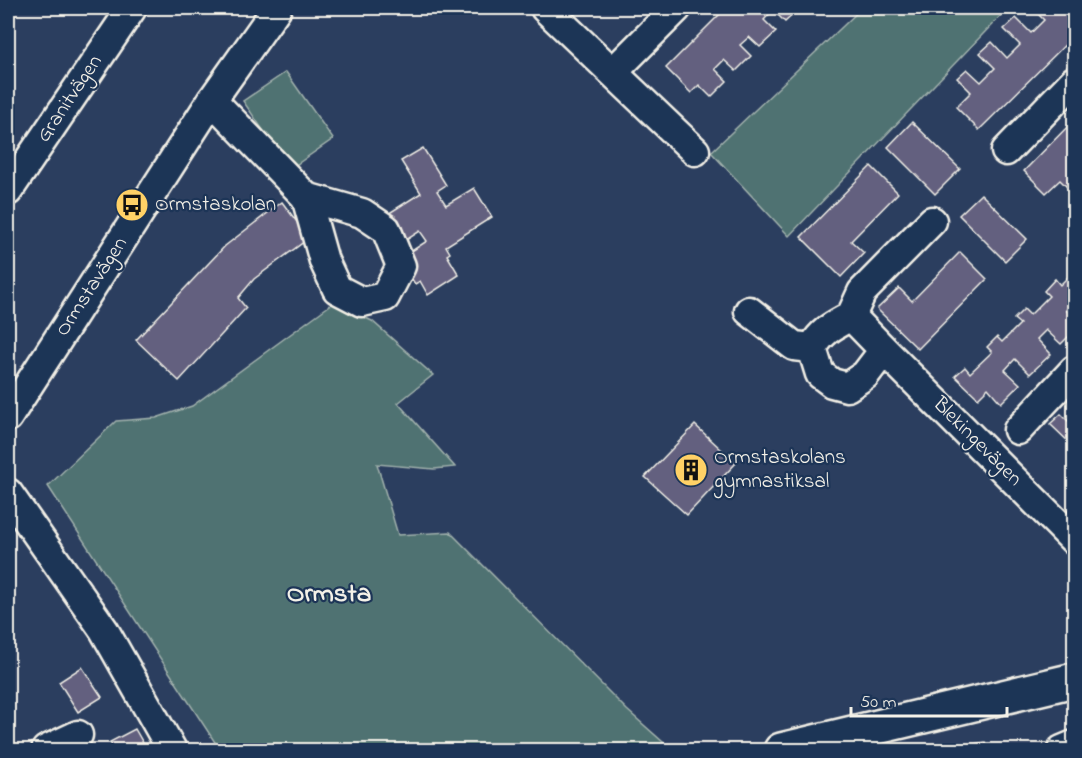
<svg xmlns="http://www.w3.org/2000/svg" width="1082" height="758" viewBox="0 0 1082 758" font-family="'Indie Flower',sans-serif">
<rect width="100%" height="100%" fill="#2b3e5f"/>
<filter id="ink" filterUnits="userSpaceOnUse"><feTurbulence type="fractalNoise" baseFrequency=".0167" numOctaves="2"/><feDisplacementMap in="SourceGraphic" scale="12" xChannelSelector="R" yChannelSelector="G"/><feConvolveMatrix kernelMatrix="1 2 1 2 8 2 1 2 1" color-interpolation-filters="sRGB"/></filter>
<g filter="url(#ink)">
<g fill="#4f7272" stroke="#a2b2ad" stroke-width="1.5">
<path d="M862,8H1008L789,236L711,152Z"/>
<path d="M286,72L333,139L290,169L243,101Z"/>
<path d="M333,303L372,321L433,375L398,403L455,467L434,469L377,464L398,535L450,532L627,710L664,743L653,750H220L48,486L116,421L156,418L192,406Z"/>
</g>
<g fill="#63607f" stroke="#f4f1e8" stroke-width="1.5">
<path d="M726,8H800L785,22L773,10L764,20L776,32L760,47L749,37L740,45L751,56L736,71L724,60L715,69L727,81L711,97L699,85L691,93L666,68Z"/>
<path d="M1032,8H1074V36L979,130L956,107L971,92L957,78L967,69L981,82L995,68L980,53L992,42L1007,58L1020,45L1004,29L1016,18L1031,33L1044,20Z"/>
<path d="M1074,120V168L1073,169L1074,170V192L1073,193L1060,180L1046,193L1024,171Z"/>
<path d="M912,122L960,169L935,194L888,147Z"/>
<path d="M423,148L446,185L437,191L446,205L474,188L492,217L446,246L450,253L447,255L459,275L428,295L420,281L415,284L404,267V256L427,241L420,231L400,244L383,217L421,193L401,161Z"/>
<path d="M871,166L898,193L851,241L864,253L841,277L801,237Z"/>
<path d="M981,194L1027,239L1005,261L959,215Z"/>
<path d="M282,202L309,238L254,279L238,298L246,308L179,381L136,340L225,246Z"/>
<path d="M960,252L987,279L918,349L877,309L899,288L912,301Z"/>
<path d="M1074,271V301L1066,310L1074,319V331L1061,344L1046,330L1037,339L1051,354L1030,374L1015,359L1005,370L1020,384L1001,403L988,388L978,398L955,376L965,367L970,373L992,352L987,347L997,337L1002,342L1020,324L1014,319L1024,309L1030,315L1049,296L1044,291L1055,279L1060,285Z"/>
<path d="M1061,414L1068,421L1074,415V445L1073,446L1050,424Z"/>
<path d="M695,425L736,463L687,515L645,477Z"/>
<path d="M82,667L102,697L78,712L59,682Z"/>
<path d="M135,729L147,750H114L110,742Z"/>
<path d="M985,742L987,750H937Z"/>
</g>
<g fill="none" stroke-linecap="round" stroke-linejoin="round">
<defs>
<g id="minor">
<path d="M545,8L695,151"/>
<path d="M613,72L677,8"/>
<path d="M212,100L306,197L362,213L386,229L401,266L385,297L362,302L337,289L324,261L306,197"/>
<path d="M1006,151L1074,81"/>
<path d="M8,191L132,8"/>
<path d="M749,311L794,346L812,348"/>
<path d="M851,316L862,292L932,221"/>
<path d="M884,350L865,375L847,387L832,383L820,374L812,348C823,330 833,326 851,316L884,350L1074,540"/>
<path d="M8,417L212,100L277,8"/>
<path d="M1018,430L1074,370"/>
<path d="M8,493L104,630L172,750"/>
<path d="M46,750L78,735"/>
<path d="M1062,750L1074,745"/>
</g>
<path id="major" d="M781,750L1074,680"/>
</defs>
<use href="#minor" stroke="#f4f1e8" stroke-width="33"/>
<use href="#major" stroke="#f4f1e8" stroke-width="38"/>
<use href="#minor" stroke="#1d3557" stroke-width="28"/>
<use href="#major" stroke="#1d3557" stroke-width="33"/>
</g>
</g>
<defs>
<symbol id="bus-disc" viewBox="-11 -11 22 22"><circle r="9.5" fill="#ffd166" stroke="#1d3557"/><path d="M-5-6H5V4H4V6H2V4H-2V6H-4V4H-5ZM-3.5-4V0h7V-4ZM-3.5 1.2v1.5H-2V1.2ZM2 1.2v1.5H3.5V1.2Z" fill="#111"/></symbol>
<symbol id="building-disc" viewBox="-11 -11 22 22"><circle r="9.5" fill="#ffd166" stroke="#1d3557"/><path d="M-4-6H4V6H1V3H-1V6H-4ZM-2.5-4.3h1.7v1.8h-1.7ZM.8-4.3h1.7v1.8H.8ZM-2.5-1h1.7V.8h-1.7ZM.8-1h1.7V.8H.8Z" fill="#111"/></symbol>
</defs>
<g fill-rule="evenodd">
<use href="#bus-disc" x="113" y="186" width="38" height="38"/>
<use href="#building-disc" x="672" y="451" width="38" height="38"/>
</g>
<g text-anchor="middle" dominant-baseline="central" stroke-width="4.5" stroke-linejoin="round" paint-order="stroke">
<g font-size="21" fill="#f4f1e8" stroke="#1d3557">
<text transform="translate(70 99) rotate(-56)">Granitvägen</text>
<text transform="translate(92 287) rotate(-57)">Ormstavägen</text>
<text transform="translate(977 442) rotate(45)">Blekingevägen</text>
</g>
<g font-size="21" fill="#f4f1e8" stroke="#1d3557" text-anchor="start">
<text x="155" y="205">Ormstaskolan</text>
<text x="714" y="458">Ormstaskolans<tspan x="714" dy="24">gymnastiksal</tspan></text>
</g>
<g font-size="27" font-weight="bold" fill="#f4f1e8" stroke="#1d3557">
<text x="329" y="594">Ormsta</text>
</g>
</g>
<rect width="1082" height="758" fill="none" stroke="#1d3557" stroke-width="30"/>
<rect x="15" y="15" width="1052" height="728" fill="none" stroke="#f4f1e8" stroke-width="2" filter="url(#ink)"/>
<path d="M851 707v9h156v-9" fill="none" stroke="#f4f1e8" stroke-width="3"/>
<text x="860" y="707" font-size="18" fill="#f4f1e8" stroke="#1d3557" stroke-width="4.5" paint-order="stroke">50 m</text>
</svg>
